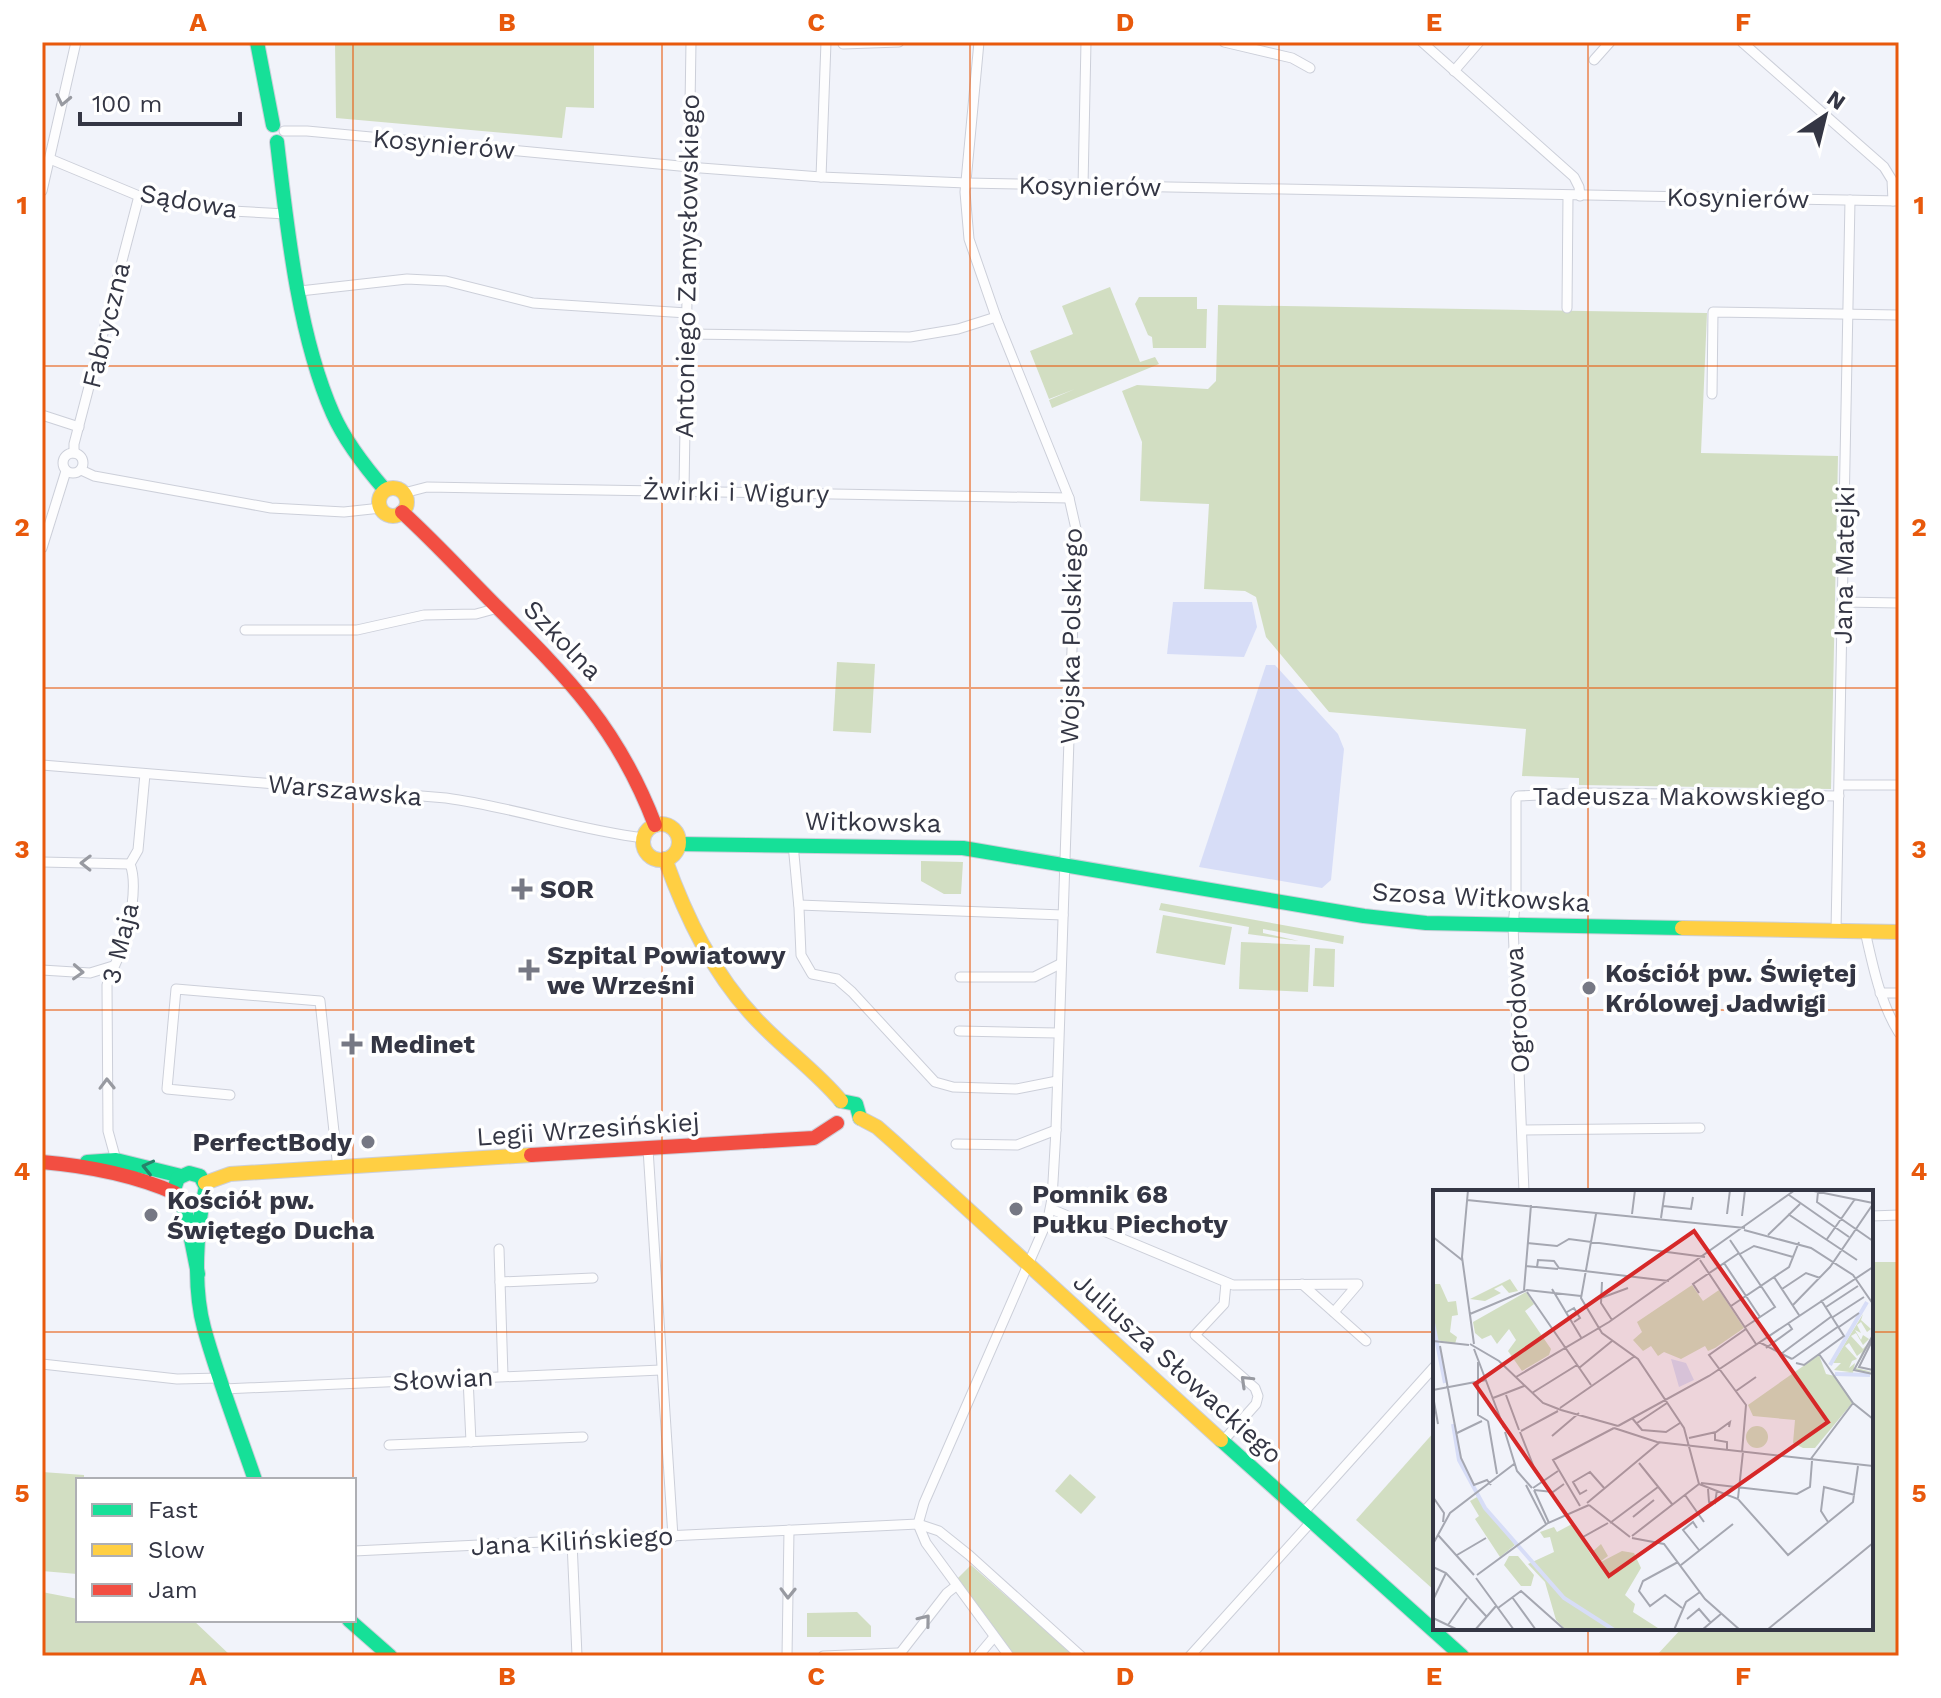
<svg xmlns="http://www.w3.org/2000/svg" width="1941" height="1698" viewBox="0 0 1941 1698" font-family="'Work Sans',sans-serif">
<rect width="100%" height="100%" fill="#f1f3fa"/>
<g fill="#d2dec2">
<path d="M335,42H594V108L566,107L562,138L336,118Z"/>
<path d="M1110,287L1140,362L1155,357L1159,364L1052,408L1049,400L1075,389L1049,399L1030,351L1073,334L1062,306Z"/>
<path d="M1139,297H1197V309H1207L1206,348H1153L1152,337L1148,335L1135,304Z"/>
<path d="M1218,305L1707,313L1701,453L1838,456L1831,789L1579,785V778L1522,776L1526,729L1329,712L1266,637L1256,597L1245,591L1204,589L1209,504L1140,501L1142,442L1122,391L1137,385L1208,389L1216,381Z"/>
<path d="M837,662L875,664L871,733L833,731Z"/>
<path d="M921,861L963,862L961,894H944L921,881Z"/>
<path d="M1161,903L1344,936L1343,944L1263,929V933L1299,941L1248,934L1249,927L1159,910Z"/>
<path d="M1163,915L1232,927L1225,965L1156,953Z"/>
<path d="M1241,942L1310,945L1308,992L1239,989Z"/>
<path d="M1315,948L1335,949L1334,987L1313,986Z"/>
<path d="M1871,1262H1899V1656H1656L1682,1628H1871Z"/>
<path d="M1435,1431V1591L1356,1520Z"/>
<path d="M42,1472L84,1475V1480H78L77,1574L42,1571Z"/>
<path d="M1070,1474L1096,1497L1081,1514L1055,1491Z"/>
<path d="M971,1565L1075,1656H1015L957,1579Z"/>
<path d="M42,1592L78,1599V1620H193L231,1656H42Z"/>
<path d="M857,1612L871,1626V1637H807V1613Z"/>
</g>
<g fill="#d7ddf7">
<path d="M1173,602H1252L1257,627L1244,657L1167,654Z"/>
<path d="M1266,665H1275L1338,734L1344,749L1331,880L1322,888L1199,867Z"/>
</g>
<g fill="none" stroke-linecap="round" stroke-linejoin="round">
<defs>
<g id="street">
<path d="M1224,42L1292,58L1310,68"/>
<path d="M1422,42L1574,177L1579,187L1580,196"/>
<path d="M1742,42L1884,167L1892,180L1893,201"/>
<path d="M843,44L899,42"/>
<path d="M1594,60L1610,42"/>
<path d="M1454,71L1479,42"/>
<path d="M284,131H307L701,168L821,177L966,183L1899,201"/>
<path d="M50,159L139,196L232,211L286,214"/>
<path d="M821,177L826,42"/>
<path d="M1083,186L1086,42"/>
<path d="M42,191L76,42"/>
<path d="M300,291L407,279L446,281L533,303L687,313"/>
<path d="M1567,308L1568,196"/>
<path d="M687,334L910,337L958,329L996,317"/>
<path d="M1712,394L1713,312L1899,315"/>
<path d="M42,415L79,427"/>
<path d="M74,453V444L139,196"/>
<circle cx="73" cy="463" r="10"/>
<path d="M81,470L94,476L271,508L344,512L381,508"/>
<path d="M684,491L691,42"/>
<path d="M404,493L427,487L1069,498"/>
<path d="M42,548L66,471"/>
<path d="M1843,602L1899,603"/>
<path d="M245,630H357L424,615L476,614L498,608"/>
<path d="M42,765L446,798C513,807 577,830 644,838"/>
<path d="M1840,785H1899"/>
<path d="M793,844L799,908L801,955L812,974L837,979L852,992L935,1082L953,1087L1016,1089L1057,1081"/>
<path d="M42,862L130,864"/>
<path d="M799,905L1063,915"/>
<path d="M1836,931L1850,200"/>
<path d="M1865,931C1873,967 1880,1002 1899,1033"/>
<path d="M42,970L90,973L113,966"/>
<path d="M960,977H1034L1060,964"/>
<path d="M1880,993H1899"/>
<path d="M959,1031L1058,1033"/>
<path d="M230,1095L167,1089L176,989L320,1001L338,1169"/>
<path d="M1523,1130L1700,1128"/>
<path d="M956,1144L1017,1145L1056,1130"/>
<path d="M648,1149L673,1537"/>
<path d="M116,1160L108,1131L107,985C111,972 117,962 121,950C130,929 138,884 130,864L138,850L145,774"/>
<path d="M1524,1192L1513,925L1516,896V799L1518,796L1583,793L1839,796"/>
<path d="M1051,1209L1233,1285L1358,1284L1334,1312"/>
<path d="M1871,1216L1899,1215"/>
<path d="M499,1249L503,1376"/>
<path d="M500,1282L593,1278"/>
<path d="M1302,1284L1366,1341"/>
<path d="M42,1364L177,1379L221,1378"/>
<path d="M468,1378L471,1442"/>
<path d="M224,1389L661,1370"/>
<path d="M1223,1441L1256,1404L1258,1396L1255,1388L1195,1335L1224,1304L1226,1283"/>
<path d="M389,1445L583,1437"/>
<path d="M1302,1514L1435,1366"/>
<path d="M918,1524L924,1503L1048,1219L1052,1199L1056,1130L1076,529L1069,498L996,317L969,239L965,192L979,42"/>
<path d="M918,1524L926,1543L1009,1656"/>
<path d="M572,1542L577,1656"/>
<path d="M354,1551L918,1524L939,1531L969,1555L1081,1656"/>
<path d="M787,1656L789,1530"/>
<path d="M823,1656L898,1653"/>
<path d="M898,1656L947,1593L956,1586"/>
<path d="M978,1656L994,1637"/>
<path d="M1190,1656L1311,1522"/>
</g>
<g id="fast">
<path d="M257,42L273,125"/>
<path d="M277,142C287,227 298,335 333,414C345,441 366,468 385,490"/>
<path d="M679,844L963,848L1364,916L1426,923L1682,928"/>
<path d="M841,1101L856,1104L860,1118"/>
<path d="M87,1162L116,1160L181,1176"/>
<path d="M198,1274L186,1214L174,1189L178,1178L189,1173L200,1176L206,1187C196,1226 193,1288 204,1328C218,1379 238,1430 255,1480"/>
<path d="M1221,1440L1462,1656"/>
<path d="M349,1620L390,1656"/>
</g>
<g id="slow">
<circle cx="393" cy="502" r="14"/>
<circle cx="661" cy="842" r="18"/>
<path d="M665,859C686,917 713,974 756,1019C783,1048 816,1071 841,1101"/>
<path d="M1682,928L1899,932"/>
<path d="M860,1118L877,1127L894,1142L1221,1440"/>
<path d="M205,1183L230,1174L531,1155"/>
</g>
<g id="jam">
<path d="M402,512C435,542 466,576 498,608C569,679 618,728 655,825"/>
<path d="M531,1155L814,1138L837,1123"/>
<path d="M42,1162C88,1166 132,1174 175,1193"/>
</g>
</defs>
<use href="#street" stroke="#cccfd9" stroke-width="11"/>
<use href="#fast" stroke="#cccfd9" stroke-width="16"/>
<use href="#slow" stroke="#cccfd9" stroke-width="16"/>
<use href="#jam" stroke="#cccfd9" stroke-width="16"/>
<use href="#street" stroke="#fdfdfe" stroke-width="9"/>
<use href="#fast" stroke="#16e098" stroke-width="14"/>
<use href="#slow" stroke="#ffcf43" stroke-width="14"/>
<use href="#jam" stroke="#f24e42" stroke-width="14"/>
</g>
<defs><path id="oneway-chevron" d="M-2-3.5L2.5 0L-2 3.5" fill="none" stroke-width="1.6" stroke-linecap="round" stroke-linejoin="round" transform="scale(2)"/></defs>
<g stroke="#989aa1">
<use href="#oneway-chevron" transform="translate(63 100) rotate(102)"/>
<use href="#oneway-chevron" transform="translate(86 863) rotate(-179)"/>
<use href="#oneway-chevron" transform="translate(78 972) rotate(3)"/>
<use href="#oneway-chevron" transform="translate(107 1084) rotate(-91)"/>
<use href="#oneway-chevron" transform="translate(1246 1381) rotate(-136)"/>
<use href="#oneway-chevron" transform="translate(788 1593) rotate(91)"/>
<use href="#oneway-chevron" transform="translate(925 1620) rotate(-51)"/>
</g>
<use stroke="#26826a" href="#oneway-chevron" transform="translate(148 1167) rotate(-167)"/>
<path fill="none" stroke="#e8590c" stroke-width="2" stroke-opacity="0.55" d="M353,42V1480M662,42V1656M970,42V1656M1279,42V1656M1588,42V1192M42,366H1899M42,688H1899M42,1010H1899M42,1332H1435M1871,1332H1899M353,1620V1656M1588,1628V1656"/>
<g fill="#767884" stroke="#fff" stroke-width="3">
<path d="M518 877h8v8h8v8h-8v8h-8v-8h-8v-8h8z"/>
<path d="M525 958h8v8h8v8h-8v8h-8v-8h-8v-8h8z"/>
<circle cx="1589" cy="988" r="8"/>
<path d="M348 1032h8v8h8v8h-8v8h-8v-8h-8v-8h8z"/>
<circle cx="368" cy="1142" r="8"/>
<circle cx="1016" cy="1209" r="8"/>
<circle cx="151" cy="1215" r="8"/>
</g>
<g text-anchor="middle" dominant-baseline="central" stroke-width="7" stroke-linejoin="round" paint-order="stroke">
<g font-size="26" fill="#343644" stroke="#fff">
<text transform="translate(444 144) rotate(5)">Kosynierów</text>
<text transform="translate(1090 186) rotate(1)">Kosynierów</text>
<text transform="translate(1738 198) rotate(1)">Kosynierów</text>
<text transform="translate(189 201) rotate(10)">Sądowa</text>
<text transform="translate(687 266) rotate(-89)">Antoniego Zamysłowskiego</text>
<text transform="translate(106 325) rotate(-76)">Fabryczna</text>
<text transform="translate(736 492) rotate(1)">Żwirki i Wigury</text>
<text transform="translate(1844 565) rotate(-89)">Jana Matejki</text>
<text transform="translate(1071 636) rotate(-89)">Wojska Polskiego</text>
<text transform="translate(563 640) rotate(46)">Szkolna</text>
<text transform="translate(345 790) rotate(5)">Warszawska</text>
<text x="1679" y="796">Tadeusza Makowskiego</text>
<text transform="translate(873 822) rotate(1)">Witkowska</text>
<text transform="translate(1481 897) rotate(3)">Szosa Witkowska</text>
<text transform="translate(120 943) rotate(-76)">3 Maja</text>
<text transform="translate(1517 1010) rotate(-93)">Ogrodowa</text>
<text transform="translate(588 1129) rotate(-4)">Legii Wrzesińskiej</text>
<text transform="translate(1178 1368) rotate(42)">Juliusza Słowackiego</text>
<text transform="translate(443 1379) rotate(-3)">Słowian</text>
<text transform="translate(572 1541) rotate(-3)">Jana Kilińskiego</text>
</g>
<g font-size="26" font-weight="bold" fill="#343644" stroke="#fff" text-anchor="start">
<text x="540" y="889">SOR</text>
<text x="547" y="955">Szpital Powiatowy<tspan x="547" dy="30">we Wrześni</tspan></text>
<text x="1605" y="973">Kościół pw. Świętej<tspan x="1605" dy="30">Królowej Jadwigi</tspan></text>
<text x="370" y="1044">Medinet</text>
<text x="352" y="1142" text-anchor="end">PerfectBody</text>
<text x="1032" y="1194">Pomnik 68<tspan x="1032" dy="30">Pułku Piechoty</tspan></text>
<text x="167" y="1200">Kościół pw.<tspan x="167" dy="30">Świętego Ducha</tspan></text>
</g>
</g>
<g transform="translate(1433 1190)">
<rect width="440" height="440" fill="#f1f3fa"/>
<path d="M77,89L85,101L76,103L69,95L61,99L68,103L52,111L37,109ZM0,94H7L15,112L23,111L25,125L19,126L17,142L24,147L22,154L0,149ZM259,95L270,111L286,100L311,138L282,158L275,161L272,156L248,169L231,162L225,166L218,156L210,161L200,150L209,142L204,132ZM93,102L101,114L92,121L118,159L116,165L89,181L75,161L83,150L76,139L64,154L58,145L49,149L42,143L40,132ZM430,124L428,130L438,139L434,142L428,132L424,135L428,143L422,140L428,150L430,145L436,149L430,155L423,143L418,146L430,159L440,147L423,178L440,182L422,181L424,175L429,162L424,166L416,153L412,156L424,169L419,171L416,178L422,173L420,183L401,184L417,182L401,180L408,173H400ZM386,165L393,184L402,186L420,212L382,258H370L360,253L362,230L320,226L315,215ZM313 247a11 11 0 1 1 22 0a11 11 0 1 1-22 0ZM44,307L82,355L67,367L42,329L46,326L37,311ZM139,334L162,371L158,363L168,354L175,366L164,374L189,361L201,363L208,378L192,405L202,414L200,422L228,440H133L123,430L112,392L95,374L121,362L117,347L111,348L107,342L121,337L124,342ZM76,366H85L101,385L98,396H88L71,375Z" fill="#d2dec2"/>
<path d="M238,169L253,173L261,190L246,197Z" fill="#d7ddf7"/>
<path fill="none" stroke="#d7ddf7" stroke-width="4" d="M0,133L12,193M397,175L434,112M402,184L437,185M20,234L26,270L52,318L131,408L181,440"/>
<path fill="none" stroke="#a5a7b1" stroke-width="2" d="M35,0L29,67L41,154M376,0L440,13M385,2L384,12L440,51M356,5L416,47M34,10L312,38M230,16L258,19L260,7M163,24L148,108L169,143L205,169L251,238L266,294M199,24L202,0M294,24L297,0M355,24L424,70M309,26L312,0M228,28L232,0M311,40L378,58L420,85L440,114M335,45L367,14M0,47L29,70M394,49L422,9M297,50L328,96M94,53L124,56L136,49L272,67M307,64L321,56L360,67M267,70L323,154M291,73L327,127M92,76L125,79M104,77L105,70L121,71L126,78L236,91M341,87L366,125M169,92L168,113L179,130M119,99L149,149M349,99L373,83L387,88M91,100L98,15M94,102L158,195M266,103L260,94L306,63M168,108L195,98M360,115L397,77L440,14M298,116L356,77L366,52M393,117L425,96M134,122L141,118L147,128L141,132M37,124L94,100L148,106M400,127L431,107M312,137L342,117L328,96M406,137L426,123M440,145L421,180L440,184M440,149L426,177L440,180M0,151L36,155M326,152L359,169M37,154L66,171L110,213L128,220M7,156L28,268L41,295L54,290L58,295M333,158L359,139L355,133M41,159L71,238M348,164L399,126M386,164L420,213L440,229M359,169L406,136M45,172V225L55,231M363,173L371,175L411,146L388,110M146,178L179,151M83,187L176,132L362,0M0,200L53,190M303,201L323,187M99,203L144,175M73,205L86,240M0,206L5,234M60,208L91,196M127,218L202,166M128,220L185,236M199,228L209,240L233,242L247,233M55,231L64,284M204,233L234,213M185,236L276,186L440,77M181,238L224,252L440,276M88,241L125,221M72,242L84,281L99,298M87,242L102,280M282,242V250L294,252V260M24,243L49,231M119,246L146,223M256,248L283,242L297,232L296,237M309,262L313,215L276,165L313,139M377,270L420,213M206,273L239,314M268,293L364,304L377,297L379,271M266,294L305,309L355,365L420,312L425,276M93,295L113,334M100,298L125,281M275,299L276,312L282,313L284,300M101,300L116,333M101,300L120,302L131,294M154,300L147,304L140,292L157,282L172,299M252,305L271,332M0,307L11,323L10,332M305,308L310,262M154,313L227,252M156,315L197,347M147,316L120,270L181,238M200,327L221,310M395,332L388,321L391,297L422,305M177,333L225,297M264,338L260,332L250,340L266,360M5,345L41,385M199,346L266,294M150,347L175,333M199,348L231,354L272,409L307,440M0,354L17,323L81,274M24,365L53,348M245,372L210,391L206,401L217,416L232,405L249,418M248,375L300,334M0,377L13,383L53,426M44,385L115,333L156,315M43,388L81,440M79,407L103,440M0,410L13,383M65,418L88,401L132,440M0,428L25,440M254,429L266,419L278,433M15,435L34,408M42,440L63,416M241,440L253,412L267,402M269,440L289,423M334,440L440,353"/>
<path fill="#d62828" fill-opacity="0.15" stroke="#d62828" stroke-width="4" d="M261,41L395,232L176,386L42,194Z"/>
<rect width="440" height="440" fill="none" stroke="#343644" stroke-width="4"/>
</g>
<rect width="1941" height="1698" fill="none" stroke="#ffffff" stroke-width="88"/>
<rect x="76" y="1478" width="280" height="144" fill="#ffffff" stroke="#aeafb4" stroke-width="2"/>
<rect x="92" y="1504" width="40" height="12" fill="#16e098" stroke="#aeafb4" stroke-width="2"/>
<text x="148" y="1518" font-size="24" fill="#343644">Fast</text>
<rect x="92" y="1544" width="40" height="12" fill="#ffcf43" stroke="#aeafb4" stroke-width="2"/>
<text x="148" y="1558" font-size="24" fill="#343644">Slow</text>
<rect x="92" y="1584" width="40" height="12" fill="#f24e42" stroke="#aeafb4" stroke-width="2"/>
<text x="148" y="1598" font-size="24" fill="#343644">Jam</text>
<g transform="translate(1825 116) rotate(35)" stroke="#ffffff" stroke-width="6" paint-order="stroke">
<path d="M0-6L14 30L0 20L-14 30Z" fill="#343644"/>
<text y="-12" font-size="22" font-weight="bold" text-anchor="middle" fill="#343644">N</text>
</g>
<path d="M80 112v12h160v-12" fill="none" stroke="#343644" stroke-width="4"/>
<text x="92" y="112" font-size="24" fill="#343644" stroke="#ffffff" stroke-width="6" paint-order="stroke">100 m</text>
<rect x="44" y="44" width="1853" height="1610" fill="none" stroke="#e8590c" stroke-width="3"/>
<g font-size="26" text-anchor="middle" font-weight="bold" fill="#e8590c">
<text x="198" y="31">A</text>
<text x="507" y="31">B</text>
<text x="816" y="31">C</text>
<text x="1125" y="31">D</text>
<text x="1434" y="31">E</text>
<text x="1743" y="31">F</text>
<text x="22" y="214">1</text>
<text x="1919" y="214">1</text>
<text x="22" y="536">2</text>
<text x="1919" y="536">2</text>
<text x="22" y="858">3</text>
<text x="1919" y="858">3</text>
<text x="22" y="1180">4</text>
<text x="1919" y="1180">4</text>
<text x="22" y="1502">5</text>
<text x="1919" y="1502">5</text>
<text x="198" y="1685">A</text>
<text x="507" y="1685">B</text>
<text x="816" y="1685">C</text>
<text x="1125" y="1685">D</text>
<text x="1434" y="1685">E</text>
<text x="1743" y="1685">F</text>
</g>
</svg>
